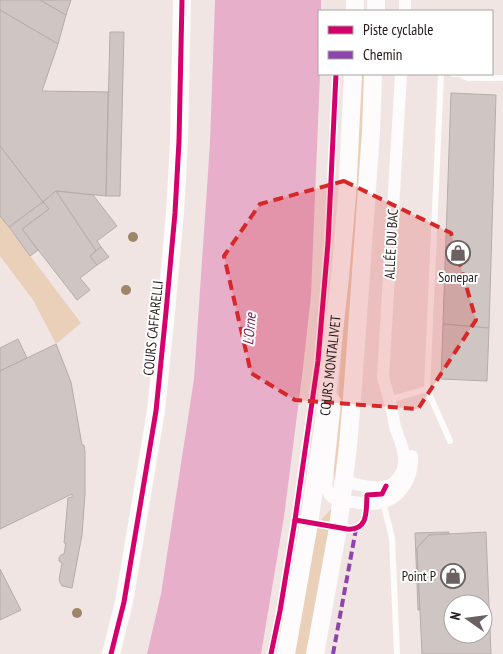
<svg xmlns="http://www.w3.org/2000/svg" width="503" height="654" viewBox="0 0 503 654" font-family="'PT Sans Narrow',sans-serif">
<rect width="100%" height="100%" fill="#f1e5e3"/>
<g fill="#ead0b9">
<path d="M360,74H367L340,462L335,480L333,469L352,207Z"/>
<path d="M0,216L81,323L56,344L33,300L0,256Z"/>
<path d="M331,509H333L307,654H293L317,529L321,520Z"/>
</g>
<path fill="#e8afcb" d="M215,0H321V11H319L320,74L311,295L303,368L284,517L261,654H147L161,594L194,379L210,143Z"/>
<g fill="#cfc6c4" stroke="#b6acaa" fill-rule="evenodd">
<path d="M0,0H40L66,15L58,44L0,10Z"/>
<path d="M40,0H71L66,15Z"/>
<path d="M0,10L58,44L42,91L108,92L106,196L56,191L43,202L0,146Z"/>
<path d="M110,32H124L120,196H106Z"/>
<path d="M451,93L496,95L489,328L443,324Z"/>
<path d="M0,146L43,202L9,227L0,216Z"/>
<path d="M56,191L96,251L90,256L97,265L80,278L90,290L77,300L22,229L49,209L43,202Z"/>
<path d="M56,191L93,195L117,226L97,241L101,247L96,251Z"/>
<path d="M43,202L49,209L22,229L38,250L30,256L9,227Z"/>
<path d="M101,247L109,257L97,265L90,256Z"/>
<path d="M443,324L489,328L487,381L441,379Z"/>
<path d="M18,339L27,358L0,371V348Z"/>
<path d="M56,344L71,382L82,445H84L85,452V494L82,535L72,588L62,586L59,580L62,563L59,561V558L61,555L64,554L66,543H64L68,498L72,497V494L0,529V371Z"/>
<path d="M449,532V534L429,535L417,548L420,610H418L415,533Z"/>
<path d="M486,532L491,654H422L417,548L429,535ZM453,604H483V634H453Z"/>
<path d="M0,569L21,610L0,620Z"/>
</g>
<g fill="none" stroke-linecap="round" stroke-linejoin="round">
<g stroke="#fdfbfb" stroke-width="6">
<path d="M453,74H460L468,78H503"/>
<path d="M427,389L450,441"/>
<path d="M389,400L427,389L441,74"/>
<path d="M383,502L392,538L397,654"/>
</g>
<g stroke="#fdfbfb" stroke-width="12">
<path d="M405,11V0"/>
<path d="M327,391L335,401L326,486C328,489 328,494 331,496C336,502 346,502 353,502C359,503 366,504 372,504C398,503 413,481 412,456"/>
<path d="M344,481C361,485 386,495 398,478C403,472 405,463 404,456C403,444 396,434 394,422C393,420 394,417 393,415C391,403 386,389 383,377L401,74"/>
</g>
<g stroke="#fdfbfb" stroke-width="18">
<path d="M355,11V0"/>
<path d="M376,11V0"/>
<path d="M111,654L124,602L156,411L166,312L175,213L179,141L182,0"/>
<path id="s1" d="M286,654L309,523L324,422L340,277L347,196L353,74"/>
<path d="M315,654L338,528L348,446L353,386L371,132L373,74"/>
</g>
<path stroke="#8e44ad" stroke-width="4" stroke-dasharray="8 4" stroke-linecap="butt" d="M333,654L356,529"/>
<defs>
<g id="cycleway">
<path d="M295,520L347,529C369,531 366,510 367,495L382,494L386,486"/>
<path d="M111,654L124,602L156,411L166,312L175,213L179,141L182,0"/>
<path d="M271,654L280,611L295,520L318,361L328,243L336,74"/>
</g>
</defs>
<use href="#cycleway" stroke="#fff" stroke-width="8"/>
<use href="#cycleway" stroke="#d6006c" stroke-width="5"/>
</g>
<g fill="#a08668">
<circle cx="133" cy="237" r="5"/>
<circle cx="126" cy="290" r="5"/>
<circle cx="77" cy="613" r="5"/>
</g>
<path fill="#d62828" fill-opacity="0.2" stroke="#d62828" stroke-width="4" stroke-dasharray="10 6" stroke-linejoin="round" d="M344,181L451,233L476,320L418,409L295,400L251,373L224,256L260,204Z"/>
<defs>
<symbol id="shop-ring" viewBox="-11 -11 22 22"><circle r="9.5" fill="#fff" stroke="#6a6160" stroke-width="1.5"/><path d="M-5-2.5h2.3a2.7 3.5 0 0 1 5.4 0H5L5.5 6h-11ZM-1.5-2.5h3a1.5 2.3 0 0 0-3 0Z" fill="#6a6160"/></symbol>
</defs>
<g fill-rule="evenodd">
<use href="#shop-ring" x="444" y="239" width="28" height="28"/>
<use href="#shop-ring" x="439" y="562" width="28" height="28"/>
</g>
<g text-anchor="middle" dominant-baseline="central" stroke-width="4" stroke-linejoin="round" paint-order="stroke">
<g font-size="14" fill="#221a19" stroke="#fff">
<text transform="translate(391 244) rotate(-87)">ALLÉE DU BAC</text>
<text transform="translate(153 328) rotate(-84)">COURS CAFFARELLI</text>
<text stroke="none"><textPath href="#s1" startOffset="292">COURS MONTALIVET</textPath></text>
</g>
<g font-size="14" fill="#221a19" stroke="#fff">
<text x="458" y="277">Sonepar</text>
<text x="436" y="576" text-anchor="end">Point P</text>
</g>
<g font-size="15" font-style="italic" fill="#792158" stroke="#fff">
<text transform="translate(249 329) rotate(-85)">L'Orne</text>
</g>
</g>
<rect x="318" y="10" width="175" height="65" fill="#ffffff" stroke="#a7a3a3"/>
<rect x="328" y="26" width="25" height="8" fill="#d6006c" stroke="#a7a3a3"/>
<text x="363" y="35" font-size="15" fill="#221a19">Piste cyclable</text>
<rect x="328" y="51" width="25" height="8" fill="#8e44ad" stroke="#a7a3a3"/>
<text x="363" y="60" font-size="15" fill="#221a19">Chemin</text>
<g transform="translate(468 619) rotate(284)"><circle r="24" fill="#ffffff" stroke="#a7a3a3"/>
<path d="M0-4L9 19L0 12L-9 19Z" fill="#6a6160"/>
<text y="-8" font-size="14" font-weight="bold" text-anchor="middle" fill="#221a19">N</text>
</g>
</svg>
